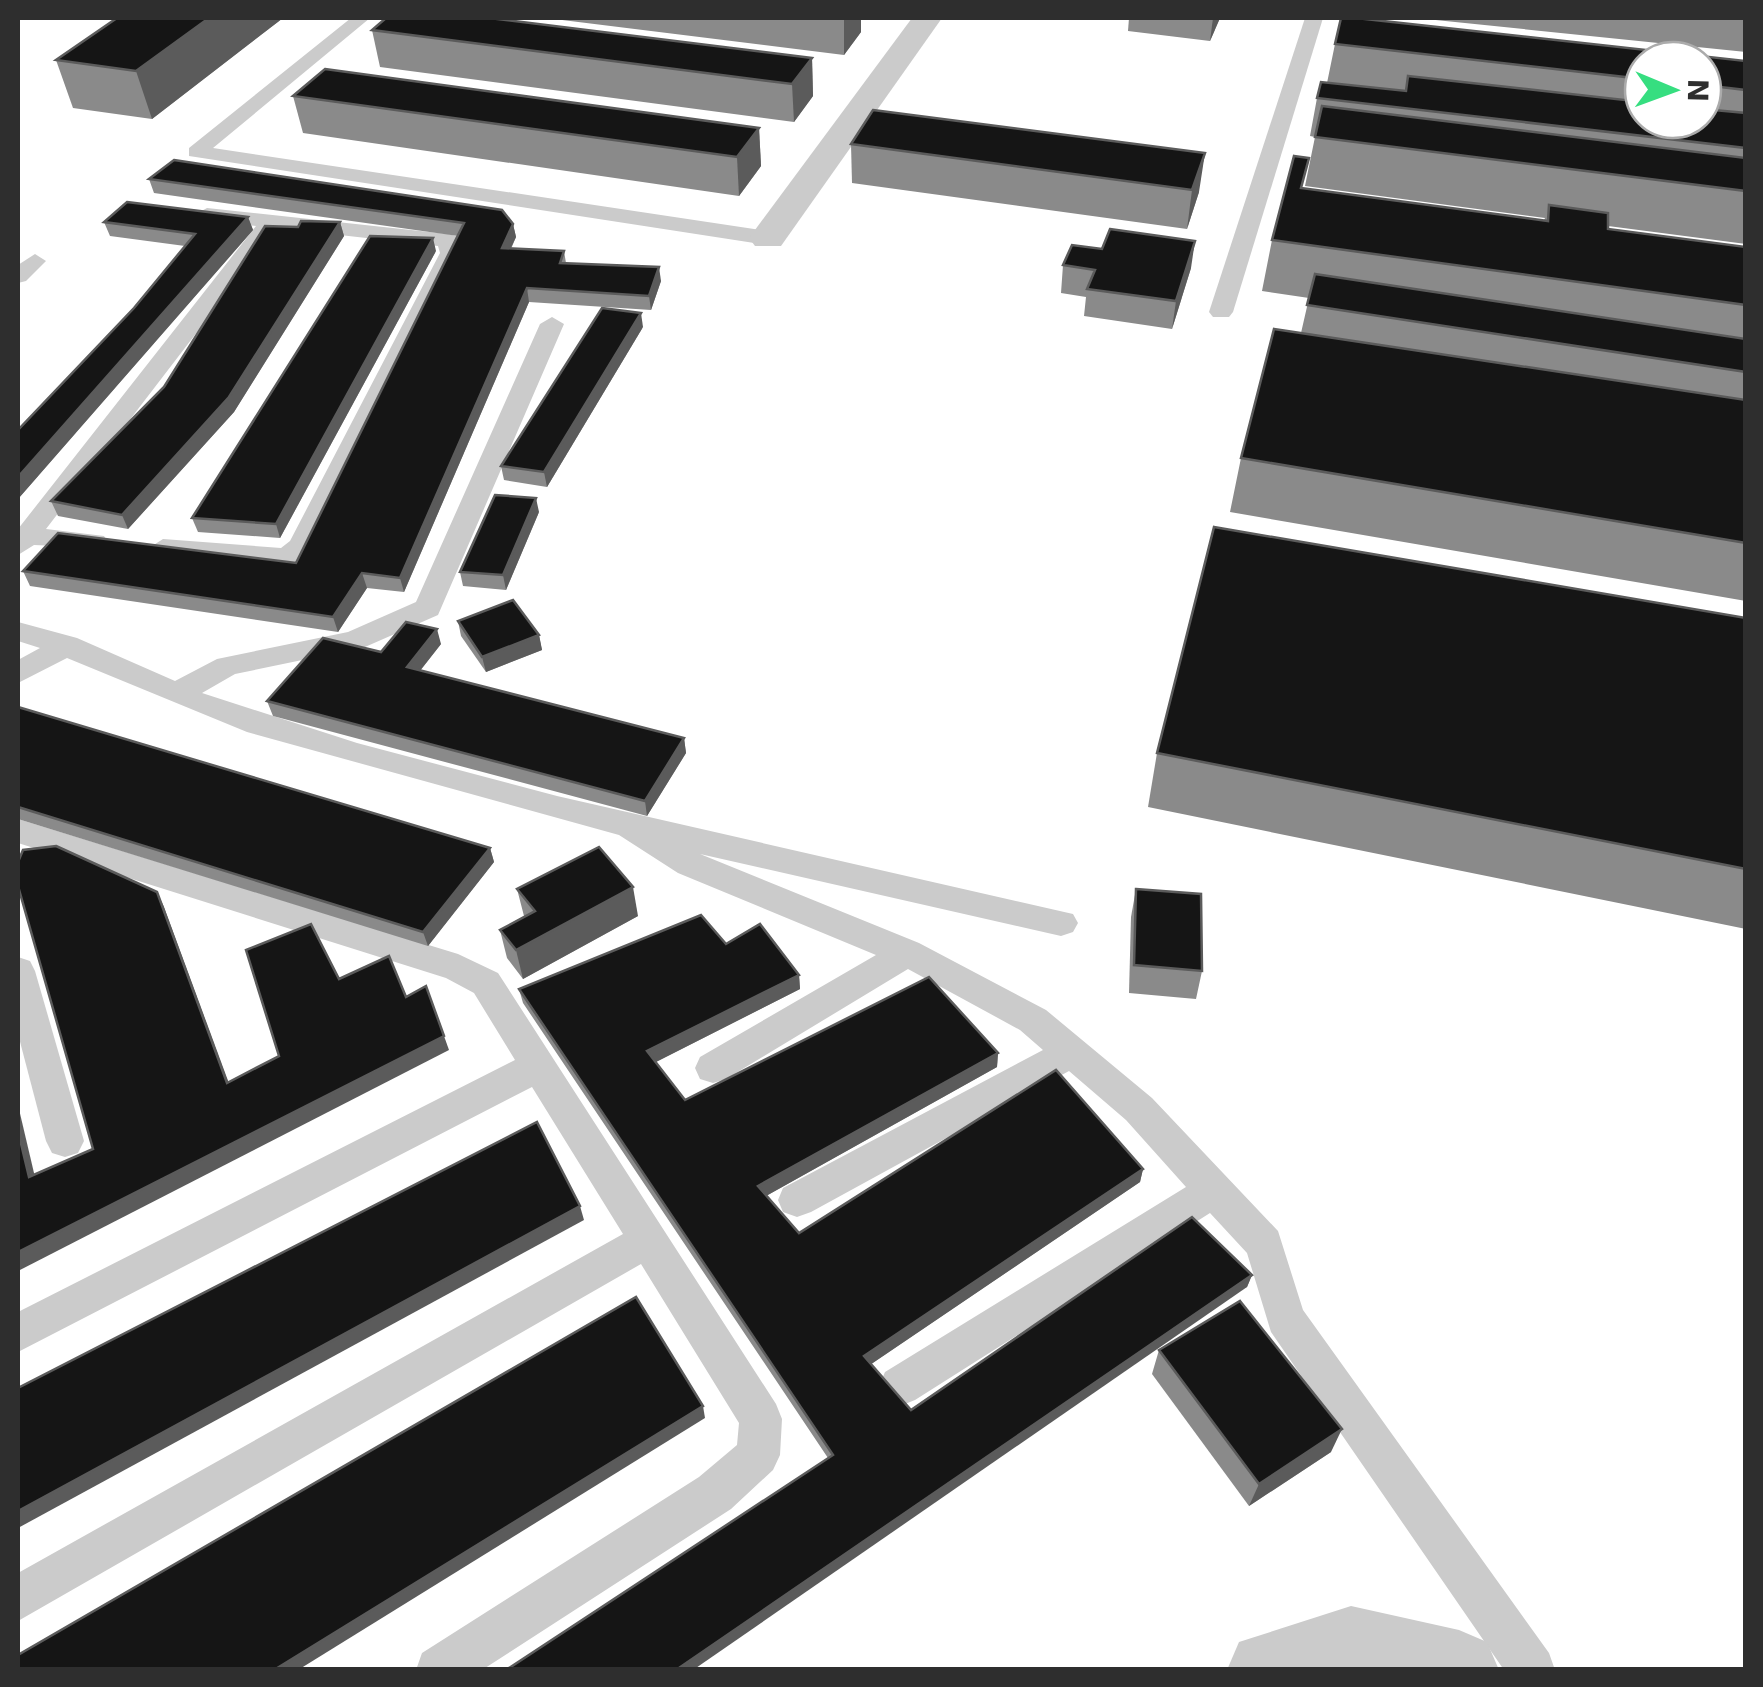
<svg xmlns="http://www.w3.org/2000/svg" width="1763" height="1687" viewBox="0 0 1763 1687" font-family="'DejaVu Sans',sans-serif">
<rect width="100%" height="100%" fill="#fff"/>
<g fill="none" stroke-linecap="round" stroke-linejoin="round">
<g fill="#cbcbcb" fill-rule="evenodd">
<path d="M351,18H370L213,148L768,231L779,238L768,245L189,156V148Z"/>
<path d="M1305,18H1323L1233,312L1229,317H1213L1209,312Z"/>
<path d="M207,208L448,234L456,236L462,253L315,546L297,563L163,557L149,548L163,539L281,548L290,541L440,253L438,246L277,228L46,529L104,536L108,542L104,548L34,545L18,555V529L256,226L199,219L196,214Z"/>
<path d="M35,254L46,261L26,281L18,283V265Z"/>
<path d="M552,317L564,324L438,615L365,647L235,674L202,693L357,743L557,796L1073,914L1078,923L1073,932L1061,936L700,854L919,943L1046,1010L1152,1098L1278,1231L1303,1310L1549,1653L1555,1670H1504L1271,1332L1247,1253L1210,1213L915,1400L900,1406L885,1400L879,1386L885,1372L1186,1187L1126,1120L1069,1071L811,1212L797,1217L783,1212L778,1200L783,1188L1043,1050L1020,1030L908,969L726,1079L713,1083L700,1079L695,1068L700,1057L876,955L678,873L619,835L247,732L67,658L18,683V660L40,648L18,641V622L77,638L175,681L217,659L348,632L416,602L540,324Z"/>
<path d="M18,819L458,954L498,973L776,1404L782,1419L780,1455L773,1470L731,1509L482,1670H416L422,1653L699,1477L737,1445L739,1423L641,1264L18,1621V1573L623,1234L532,1087L18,1352V1312L515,1060L474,993L446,978L18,843Z"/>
<path d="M18,957L30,961L35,971L84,1141L78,1153L65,1157L52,1153L46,1141L18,1034Z"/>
</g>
<g fill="#cbcbcb" fill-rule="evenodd">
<path d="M912,18H942L781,246H755L749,238Z"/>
<path d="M1351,1606L1459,1630L1487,1642L1499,1670H1227L1239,1642Z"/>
</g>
</g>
<g fill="#8a8a8a" fill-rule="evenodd">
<path d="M283,18L152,119L73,108L56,60Z"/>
<path d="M546,18H861V32L844,55Z"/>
<path d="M1129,18H1220L1210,41L1128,31Z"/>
<path d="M1416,18H1746V52Z"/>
<path d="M372,30L812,58L813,96L794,122L380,67Z"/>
<path d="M1335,44L1746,61V244L1608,226V229L1746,247V601L1230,512L1241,458L1301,333L1309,298L1262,291L1272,240L1303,188L1544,220L1545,218L1305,186L1315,137L1310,136L1317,98L1327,83ZM1643,60H1703V120H1643Z"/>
<path d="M293,96L759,128L761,166L739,196L303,133Z"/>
<path d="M873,110L1199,192L1187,229L852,183L851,144Z"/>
<path d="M149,179L513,224L516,237L511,249L564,251L566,263L661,281L651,310L529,302L404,592L367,588L338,632L30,586L23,571L296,563L458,236L154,193Z"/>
<path d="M248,217L253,230L18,499V430L134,308L185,246L110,236L104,222Z"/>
<path d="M340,222L344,236L234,412L128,529L58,516L51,501L164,387L298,227Z"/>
<path d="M1102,249L1191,268L1172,329L1084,316L1086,297L1061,293L1063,265Z"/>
<path d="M436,251L280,538L198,532L192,518Z"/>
<path d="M643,327L547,487L504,480L501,466Z"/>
<path d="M539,512L506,590L463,586L460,572Z"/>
<path d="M1746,618V929L1148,807L1157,753Z"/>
<path d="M458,621L539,635L542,650L486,672L461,636Z"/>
<path d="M441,644L420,671L684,738L686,753L647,816L273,716L267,701L381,652Z"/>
<path d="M18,707L490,848L494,862L428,946L18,819Z"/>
<path d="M517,889L638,916L523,979L507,958L500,930L524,916Z"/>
<path d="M1136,889L1202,971L1196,999L1129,993L1131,917Z"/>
<path d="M726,944L799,975L800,989L656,1062L685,1100L998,1053L997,1067L766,1196L799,1233L1143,1169L1140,1182L871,1364L911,1410L1252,1275L1247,1287L828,1458L523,1003L519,989Z"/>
<path d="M1159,1350L1331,1452L1249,1506L1152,1374Z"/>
</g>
<g fill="#5b5b5b">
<path d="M209,18H283L152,119L136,71Z"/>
<path d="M844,18H861V32L844,55Z"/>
<path d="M1213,18H1220L1210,41Z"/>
<path d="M812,58L813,96L794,122L792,84Z"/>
<path d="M759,128L761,166L739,196L737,157Z"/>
<path d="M1205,153L1199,192L1187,229L1192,190Z"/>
<path d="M248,217L253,230L18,499V477Z"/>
<path d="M340,222L344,236L234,412L128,529L122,515Z"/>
<path d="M513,224L516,237L504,262L502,248Z"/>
<path d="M433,238L436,251L280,538L276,524Z"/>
<path d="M1195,241L1191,268L1172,329L1176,301Z"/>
<path d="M659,267L661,281L651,310L649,296Z"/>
<path d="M527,288L529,302L404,592L400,578Z"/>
<path d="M641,313L643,327L547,487L544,472Z"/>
<path d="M536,498L539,512L506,590L503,575Z"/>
<path d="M362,573L367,588L338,632L333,617Z"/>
<path d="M437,629L441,644L411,682L407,667Z"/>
<path d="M539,635L542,650L486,672L482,657Z"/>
<path d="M684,738L686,753L647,816L645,801Z"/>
<path d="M490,848L494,862L428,946L423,932Z"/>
<path d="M633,887L638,916L523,979L516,950Z"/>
<path d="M157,892L164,907L234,1097L227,1083Z"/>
<path d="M799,975L800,989L650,1065L647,1051Z"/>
<path d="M444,1036L449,1050L18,1271V1252Z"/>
<path d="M998,1053L997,1067L759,1200L758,1186Z"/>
<path d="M18,1105L38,1190L29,1177L18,1131Z"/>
<path d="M1143,1169L1140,1182L864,1369V1356Z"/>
<path d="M580,1206L584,1220L18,1528V1511Z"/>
<path d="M1252,1275L1247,1287L693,1670H676Z"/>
<path d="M703,1406L705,1418L298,1670H274Z"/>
<path d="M1342,1429L1331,1452L1249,1506L1259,1484Z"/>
</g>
<g fill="#151515" stroke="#5b5b5b" stroke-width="2.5">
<path d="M117,18H209L136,71L56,60Z"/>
<path d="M386,18H489L812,58L792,84L372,30Z"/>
<path d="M1341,18H1356L1746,61V90L1703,85V60H1643V79L1335,44Z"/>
<path d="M325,69L759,128L737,157L293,96Z"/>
<path d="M1408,76L1643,102V120H1703V109L1746,113V148L1317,98L1321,82L1406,91Z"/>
<path d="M1322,106L1746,158V191L1315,137Z"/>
<path d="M873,110L1205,153L1192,190L851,144Z"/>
<path d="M1294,156L1309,158L1301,188L1548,221L1549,205L1608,213V229L1746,247V305L1272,240Z"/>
<path d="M174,160L502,210L513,224L502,248L564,251L560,263L659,267L649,296L527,288L400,578L362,573L333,617L23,571L58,533L296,563L464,223L149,179Z"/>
<path d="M127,202L248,217L18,477V430L134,308L195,234L104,222Z"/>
<path d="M301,221L340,222L229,397L122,515L51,501L164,387L265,226L298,227Z"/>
<path d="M1110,229L1195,241L1176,301L1087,289L1095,270L1063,265L1072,245L1102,249Z"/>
<path d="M370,236L433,238L276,524L192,518Z"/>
<path d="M1315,274L1746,339V372L1307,305Z"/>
<path d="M602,308L641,313L544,472L501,466Z"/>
<path d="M1274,329L1746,400V543L1241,458Z"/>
<path d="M495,495L536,498L503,575L460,572Z"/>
<path d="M1214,527L1746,618V869L1157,753Z"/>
<path d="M513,600L539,635L482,657L458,621Z"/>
<path d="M406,622L437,629L407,667L684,738L645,801L267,701L323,638L381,652Z"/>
<path d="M18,707L490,848L423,932L18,807Z"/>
<path d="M56,846L157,892L227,1083L279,1056L246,950L311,924L339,979L389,956L406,997L426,986L444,1036L18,1252V1131L29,1177L93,1149L18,886V862L23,850Z"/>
<path d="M599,847L633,887L516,950L500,930L535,911L517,889Z"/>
<path d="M1136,889L1201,894L1202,971L1134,965Z"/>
<path d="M701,915L726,944L760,924L799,975L647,1051L685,1100L929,977L998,1053L758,1186L799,1233L1056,1070L1143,1169L864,1356L911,1410L1192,1217L1252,1275L676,1670H506L833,1455L519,989Z"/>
<path d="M537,1122L580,1206L18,1511V1388Z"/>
<path d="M636,1297L703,1406L274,1670H18V1655Z"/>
<path d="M1240,1301L1342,1429L1259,1484L1159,1350Z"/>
</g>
<rect width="1763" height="1687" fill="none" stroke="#2e2e2e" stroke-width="40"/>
<g transform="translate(1673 90) rotate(91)"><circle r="48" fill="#ffffff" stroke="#ababab" stroke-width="2.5"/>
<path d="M0-8L18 38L0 25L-18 38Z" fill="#36de80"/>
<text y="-15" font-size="28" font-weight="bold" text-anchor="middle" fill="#2e2e2e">N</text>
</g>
</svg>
